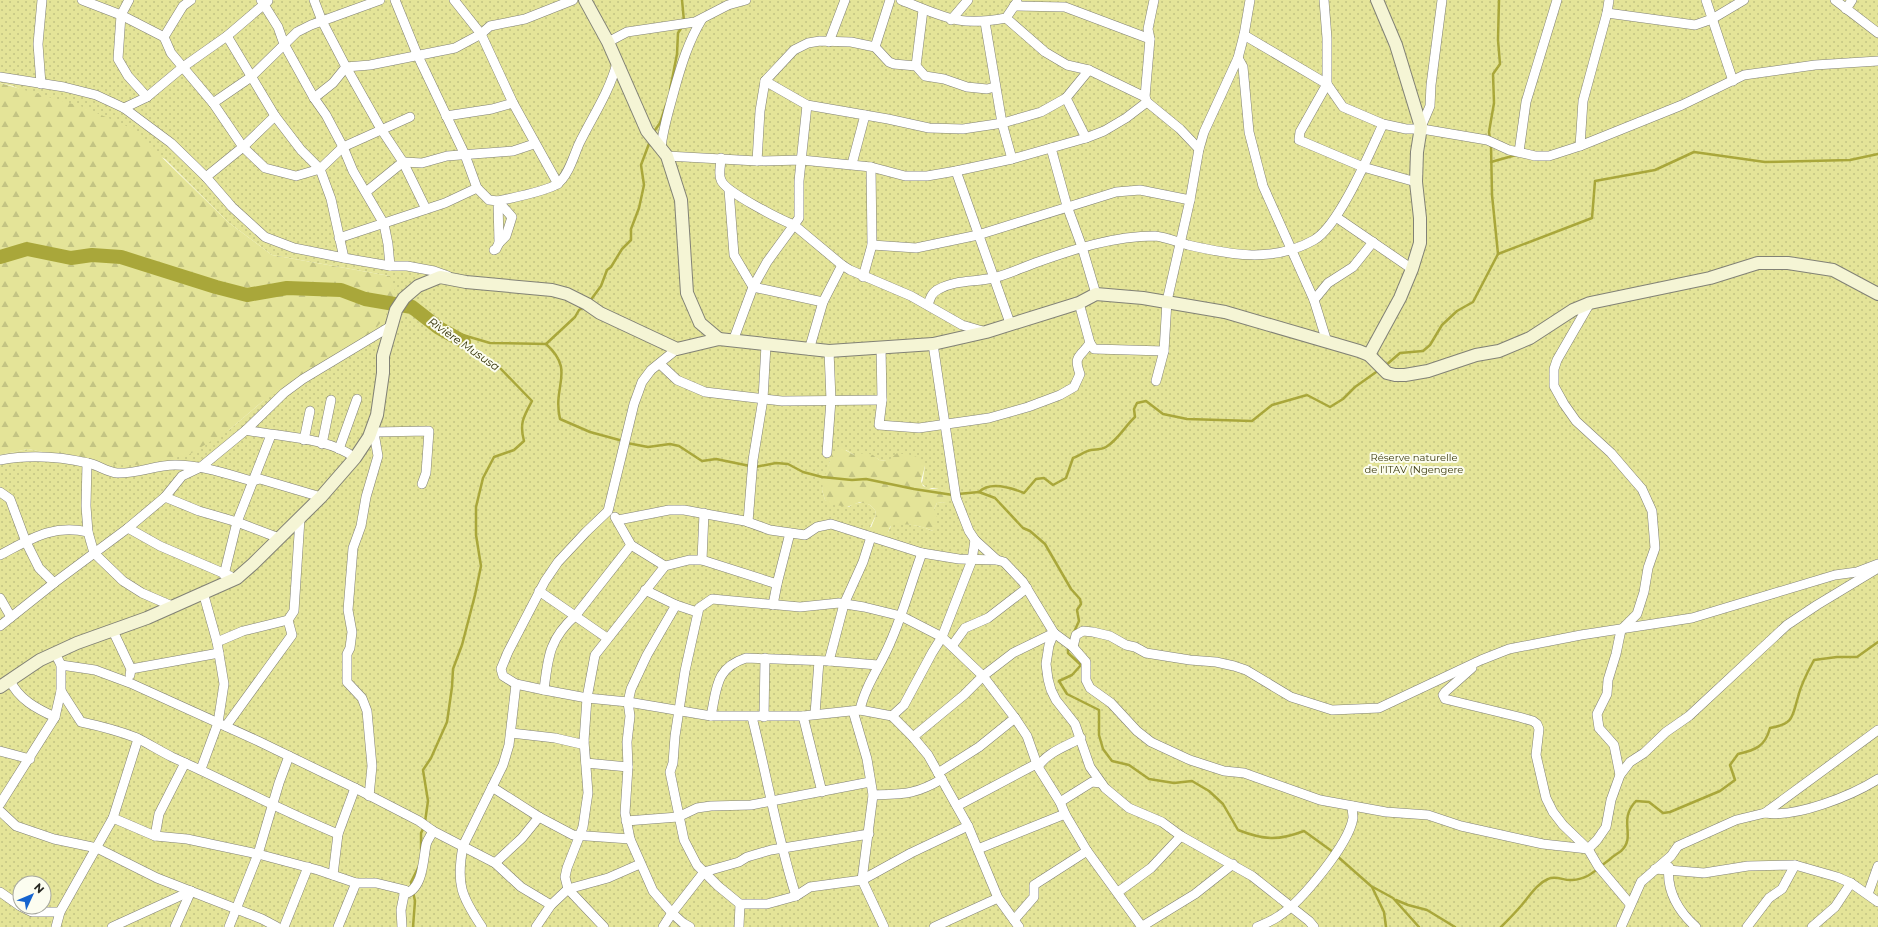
<svg xmlns="http://www.w3.org/2000/svg" width="1878" height="927" viewBox="0 0 1878 927" font-family="Montserrat,sans-serif">
<defs>
<pattern id="grass-dots" width="8" height="8" patternUnits="userSpaceOnUse"><rect width="8" height="8" fill="#e4e498"/><path d="M2 2h.1M6 6h.1" fill="none" stroke="#c3c483" stroke-width="1.8" stroke-linecap="round"/></pattern>
<pattern id="forest-firs" width="22" height="20" patternUnits="userSpaceOnUse"><rect width="22" height="20" fill="#e4e498"/><path d="M5 1l3.5 6h-7zM16 11l3.5 6h-7z" fill="#c3c483"/></pattern>
</defs>
<rect width="100%" height="100%" fill="#fcfdf0"/>
<path fill="url(#grass-dots)" fill-rule="evenodd" d="M0,0H1878V927H0V455L28,449L99,464L229,430L263,401L390,276L272,255L228,222L165,159L13,86L0,83ZM846,450L854,455C864,456 869,452 879,460L925,466L922,484L927,488H938L946,502L937,503L934,509L936,526L932,531C924,526 901,522 892,524L888,532L870,527L876,515L875,510L870,505L863,502L853,504L849,507L825,500L822,490L830,461ZM20,883H44V907H20Z"/>
<g fill="url(#forest-firs)">
<path d="M0,83L83,107L133,129L228,222L272,255L390,276L395,291L385,317L370,336L263,401L229,430L190,454L146,465L99,464L28,449L0,455Z"/>
<path d="M840,447L854,455L865,453L873,455L879,460L888,461L897,453C908,455 921,454 925,466L921,481L923,486L932,489L946,487L950,490L949,502L937,503L934,509L937,515L936,528L932,531C925,526 896,521 890,527L887,535L883,536L870,530L876,515L875,510L870,505L860,502L847,507L831,504L825,500L822,490L823,481L832,455Z"/>
</g>
<g fill="none" stroke-linecap="round" stroke-linejoin="round">
<g stroke="#a9a73a" stroke-width="2.5">
<path d="M682,0L684,21"/>
<path d="M670,90L677,54L678,33L682,27"/>
<path d="M653,133L660,123L666,105"/>
<path d="M1490,139L1489,132L1494,103L1493,74L1500,64L1498,40L1499,0"/>
<path d="M1491,162L1516,155"/>
<path d="M1498,254L1592,218L1595,181L1655,170L1694,152L1765,162L1850,160L1878,154"/>
<path d="M590,301L601,286L607,270L611,267L622,249L631,240V229L639,208L644,185L641,165L650,141"/>
<path d="M439,328L490,343L546,344C576,371 552,385 560,419L590,432L623,441"/>
<path d="M546,344L575,317L579,310L584,307"/>
<path d="M1385,366L1400,353L1423,351L1430,345L1442,325L1457,311L1473,302L1498,254L1492,195L1491,144"/>
<path d="M627,443L648,447L670,444L679,446L702,461L716,459L750,466"/>
<path d="M755,467L776,463L788,464L803,472L822,477L852,480L866,479L914,489L953,495"/>
<path d="M979,492C990,481 1012,488 1024,493L1036,479L1044,478L1053,485L1066,478L1073,458C1079,456 1085,451 1091,450C1097,449 1101,450 1106,447C1118,440 1125,426 1135,417L1134,409L1137,403L1146,401L1163,414L1187,419L1252,421L1272,405L1307,395L1330,407L1343,399L1355,387L1379,370"/>
<path d="M958,494L979,492L995,498L1023,528L1030,531L1045,544L1071,589L1080,599L1081,604L1077,610L1079,621L1074,632"/>
<path d="M1068,646V653L1081,665L1072,675L1059,681L1067,694L1099,710V735L1103,749L1112,761L1129,765L1149,779L1174,783L1192,781L1209,791L1223,804L1238,830C1264,840 1278,841 1304,831L1333,852"/>
<path d="M425,822L428,801L423,770L431,758L447,722L452,687L453,669L462,645L475,595L481,566L476,535V507L483,478L494,457L514,450L524,441C519,423 524,416 532,401L499,367L464,342"/>
<path d="M421,849V833L424,827"/>
<path d="M1337,856L1371,886L1393,898L1419,927"/>
<path d="M412,887L411,882L418,868"/>
<path d="M1372,887L1384,912L1386,927"/>
<path d="M1396,900L1408,905L1427,910L1455,927"/>
<path d="M413,927L415,901L413,892"/>
<path d="M1501,927C1508,920 1514,914 1520,907C1529,897 1536,884 1548,879C1556,875 1564,881 1572,880C1590,879 1596,869 1609,860C1613,856 1617,854 1621,851C1637,836 1617,821 1636,801L1649,802L1663,813L1670,812L1720,791L1735,780L1730,765L1738,754C1755,750 1765,747 1770,728C1794,724 1792,717 1798,697C1801,684 1808,671 1814,660L1837,657H1857L1878,642"/>
</g>
<path stroke="#a9a73a" stroke-width="14" d="M0,257L27,249L71,258L92,255L121,257L216,287L247,295L287,288L341,290L365,299L412,307L439,328L464,342"/>
<defs>
<g id="street">
<path d="M82,0L121,15L164,37"/>
<path d="M129,0L121,15L118,59L128,76L147,97"/>
<path d="M191,0L183,6L164,37L171,53L213,103L243,147L265,168L296,176L320,169L343,147L410,117"/>
<path d="M261,0L278,27L284,44L314,98L326,115L343,147L353,171L384,224L388,244L390,266"/>
<path d="M314,0L322,21L346,67L381,129L403,162L426,209"/>
<path d="M395,0L417,54L465,155L477,188L489,200L498,201L499,243L496,249L494,250"/>
<path d="M454,0L481,34L513,103L558,184"/>
<path d="M901,0C945,17 957,27 1006,18L1017,2"/>
<path d="M1154,0L1148,29L1150,39L1145,97L1147,102L1180,129L1199,149"/>
<path d="M1324,0L1327,38V84L1300,132L1299,140L1363,167L1416,182"/>
<path d="M1706,0L1733,81"/>
<path d="M1835,0L1878,33"/>
<path d="M1014,6L1065,7L1150,39"/>
<path d="M1846,9L1852,0"/>
<path d="M1607,13L1695,25L1712,19L1744,0"/>
<path d="M1006,18L1045,52L1067,65L1089,70L1145,97"/>
<path d="M951,20L968,0"/>
<path d="M985,22L1002,123L1012,159"/>
<path d="M1244,35L1327,84L1343,107L1383,124L1406,129H1422L1487,140L1509,150L1535,156H1549L1580,146L1682,105L1744,75L1815,65L1878,61"/>
<path d="M227,36L275,116L301,150L320,169L331,199L344,258"/>
<path d="M608,42L627,32L695,22L728,5L746,0"/>
<path d="M829,42L845,0"/>
<path d="M875,47L890,0"/>
<path d="M1238,58L1243,67L1249,132L1263,186L1314,300L1327,342"/>
<path d="M916,66L923,10"/>
<path d="M0,77L64,87L96,95L124,108L171,143L206,177L232,207L265,237L294,248L344,258L390,266H407L434,271L448,276"/>
<path d="M765,81L807,105L888,119L929,128L963,129L1003,123L1041,112L1066,98L1089,70"/>
<path d="M41,84L38,44L42,0"/>
<path d="M314,98L333,83L346,67L370,65L455,48L481,34L490,26L525,19L573,0"/>
<path d="M1066,98L1086,138"/>
<path d="M213,103L251,77L297,32L311,25L380,0"/>
<path d="M807,105L799,181V218L794,225L842,265L850,270L911,296L962,325L986,332"/>
<path d="M124,108L147,97L183,67L227,36L268,1"/>
<path d="M446,116L492,109L513,103"/>
<path d="M1421,127L1430,106L1431,85L1442,0"/>
<path d="M1580,146L1583,101L1607,13L1609,0"/>
<path d="M661,148C663,128 669,110 674,91C681,66 688,42 702,19"/>
<path d="M1051,148L1067,206L1082,247L1096,294"/>
<path d="M1519,152L1526,102L1557,0"/>
<path d="M667,156L757,161L802,160L871,167L905,176H927L956,171L1012,159L1086,138L1104,131L1126,118L1147,102"/>
<path d="M721,158C721,165 718,174 721,180C725,192 781,220 794,225L767,262L753,287L733,341"/>
<path d="M757,161L760,111L765,81L794,50L808,43L820,41L851,42L875,47L889,62L894,64L916,66L925,76L944,79L967,87L987,89L995,87"/>
<path d="M852,164L865,115"/>
<path d="M956,171L1010,323"/>
<path d="M206,177L243,147L275,116"/>
<path d="M729,190L734,255L753,287L823,302"/>
<path d="M366,192L403,162L422,163L447,156L513,151L534,144"/>
<path d="M1336,217L1412,269"/>
<path d="M339,238L445,203L477,188"/>
<path d="M499,243L506,236L512,217L498,201C512,198 547,191 557,184C568,177 574,155 579,144C592,117 609,93 617,63"/>
<path d="M872,245L916,248L978,235L1116,192L1140,190L1190,200"/>
<path d="M863,277L872,245L871,167"/>
<path d="M1314,300L1328,283L1353,267L1373,242"/>
<path d="M1590,303L1557,360L1554,369V386L1564,404L1576,421L1611,453L1629,474L1642,489L1652,511L1655,548L1648,568L1644,592L1637,614L1621,630L1616,654L1608,680L1607,694L1597,714L1599,728L1614,745L1620,775"/>
<path d="M928,305C930,298 932,292 939,289C955,280 975,282 993,278C1007,275 1021,268 1035,263C1074,249 1114,236 1155,236C1166,237 1177,242 1188,245C1231,255 1273,263 1314,240C1339,226 1370,152 1383,124"/>
<path d="M1090,343L1094,349L1164,351"/>
<path d="M933,344L956,498L969,531L975,540L997,560L1004,562L1023,582L1054,633L1073,647L1086,662V680L1090,688L1111,703L1137,731L1151,742L1190,760L1224,771L1244,773L1320,800L1386,812L1428,815L1461,826L1543,844L1588,849"/>
<path d="M881,347L882,400L879,425L919,428L989,418L1028,407L1060,395L1074,387L1080,374C1073,355 1080,358 1090,343L1079,303"/>
<path d="M677,349L651,370L642,382L634,404L608,511L586,532L558,562L545,581L508,652L501,669L503,676L516,684L544,690L587,698L628,702L711,716H803L860,710L892,716L913,737L928,755L968,826L998,898L1019,927"/>
<path d="M809,350L823,302L842,265"/>
<path d="M660,364L677,380L705,392L782,401L882,400"/>
<path d="M1156,381L1164,351L1167,301L1190,200L1199,149L1204,132L1238,58L1244,35L1250,0"/>
<path d="M246,430C279,437 329,437 355,458"/>
<path d="M374,432L429,431L426,473L422,484"/>
<path d="M304,440L310,411"/>
<path d="M322,444L331,400"/>
<path d="M339,449L357,399"/>
<path d="M827,453L831,400L829,351"/>
<path d="M0,460C31,454 58,456 88,463C98,465 107,472 117,473C137,474 155,465 175,465C202,465 227,474 252,481L260,479L321,497"/>
<path d="M87,463L86,506L88,532L94,553L123,581L142,593L172,606"/>
<path d="M0,492L10,499L26,542L39,568L54,583"/>
<path d="M165,497L199,511L237,522L279,538"/>
<path d="M615,517L631,545L665,566"/>
<path d="M618,520L669,510H684L745,521L770,530L805,535L817,527L831,524L922,553L959,559L997,560"/>
<path d="M748,522L753,460L763,399L766,345"/>
<path d="M128,528L160,546L230,576"/>
<path d="M0,555C31,539 52,524 88,532"/>
<path d="M702,560L704,513"/>
<path d="M224,575L237,522L271,435"/>
<path d="M645,590L676,605L697,612"/>
<path d="M539,591L607,638"/>
<path d="M0,598L11,617"/>
<path d="M676,605L647,655L631,689L628,702L630,716L627,742L628,767L625,813L630,839L653,891L672,913L683,923L690,927"/>
<path d="M773,605L777,584"/>
<path d="M0,626L54,583L128,528L165,497L182,476L201,467L246,430L284,393L303,379L391,326"/>
<path d="M113,631L131,669L130,675"/>
<path d="M1054,633L1049,645L1046,664L1048,679L1051,690L1056,700L1075,724L1090,767L1105,788L1129,808L1162,822L1181,836L1252,876L1309,921L1314,927"/>
<path d="M217,642L243,631L288,620"/>
<path d="M952,646L965,628L988,618L1027,588"/>
<path d="M1073,647L1076,635L1083,631L1093,632L1110,636L1126,645L1135,647L1146,653L1190,660L1216,662L1234,666L1246,670L1291,697L1332,710L1379,708L1481,660L1509,649L1581,635L1692,618L1835,575L1857,572L1878,564"/>
<path d="M829,661L844,604L863,562L871,537"/>
<path d="M61,665L95,670L130,683L258,741L355,788L419,821L433,831L495,863L521,887L551,905"/>
<path d="M1472,668L1445,692L1443,695L1445,699L1519,717L1533,721L1537,724L1539,729L1536,755L1546,798L1553,812L1563,825L1588,849"/>
<path d="M131,669L219,653"/>
<path d="M10,680C18,699 37,709 55,717"/>
<path d="M544,690C548,657 549,639 576,615L631,545"/>
<path d="M61,691L81,722C100,726 119,731 137,738C149,744 160,751 172,757C228,782 282,811 338,834"/>
<path d="M860,710C865,686 881,665 890,643C903,614 911,583 922,553"/>
<path d="M853,711L867,759L873,795L862,880L884,927"/>
<path d="M815,714L819,661"/>
<path d="M711,716C717,688 715,668 746,658L829,661L878,665"/>
<path d="M803,716L822,792"/>
<path d="M892,716L904,705L932,653L942,637L972,560L975,540"/>
<path d="M752,717C767,776 777,837 796,896"/>
<path d="M764,717L765,658"/>
<path d="M226,726L292,635L288,620L294,611L300,519"/>
<path d="M511,733L555,738L581,744L584,741"/>
<path d="M913,737L964,695L983,676L1013,653L1054,633"/>
<path d="M0,751L30,759"/>
<path d="M586,763L628,767"/>
<path d="M1038,767C1047,752 1067,746 1081,738"/>
<path d="M201,769L218,723L224,684L217,642L203,592"/>
<path d="M938,773L979,747L1015,718"/>
<path d="M492,787L539,817L573,835L630,839"/>
<path d="M873,795C903,794 915,795 942,779"/>
<path d="M369,796L372,766L367,711L362,698L347,682V654L350,648L352,632L348,610L353,548L361,526L366,497L378,456L373,427"/>
<path d="M1060,802L1092,782L1101,783"/>
<path d="M0,804L55,717L61,691V665L58,659"/>
<path d="M957,806L1038,763"/>
<path d="M0,811L16,826L54,839L97,848L157,878L262,919L277,927"/>
<path d="M1765,813C1796,818 1851,796 1878,779"/>
<path d="M113,818L155,836L187,839L258,854L318,870L356,883H376L405,890L401,910L402,927"/>
<path d="M626,821L678,817L697,808L711,806L751,805L870,782"/>
<path d="M968,826L911,853L862,880L810,887L796,896L767,904H740L718,886L697,865L684,840L670,772L673,763L675,736L685,671L699,608L712,599L800,607L839,603L864,607L901,616L942,637L983,676L1015,718L1027,736L1038,767L1060,802L1065,814L1087,851L1142,927"/>
<path d="M155,836L159,814L185,763"/>
<path d="M978,849L1065,814"/>
<path d="M495,863L522,838L539,817"/>
<path d="M1669,867C1666,891 1679,912 1696,927"/>
<path d="M1655,869L1704,873L1748,866L1795,865L1837,877L1851,883L1878,902"/>
<path d="M333,875L338,834L355,788"/>
<path d="M0,892L20,906"/>
<path d="M1118,892L1151,868L1181,836"/>
<path d="M404,894C423,890 423,861 426,845C427,840 431,836 433,831"/>
<path d="M1868,894L1878,866"/>
<path d="M1630,904L1598,866L1588,849L1597,840L1606,827L1611,800L1620,775L1630,762L1644,753L1666,732L1689,716L1787,625L1817,605L1875,570"/>
<path d="M22,907L32,912H60"/>
<path d="M1014,920L1034,897V885L1087,851"/>
<path d="M56,927L60,912L113,818L138,739"/>
<path d="M112,927L191,891"/>
<path d="M175,927L191,891"/>
<path d="M229,927L258,854L279,783L289,756"/>
<path d="M284,927L308,867"/>
<path d="M338,927L356,883"/>
<path d="M482,927C461,896 456,884 463,846L503,765L509,745L516,684"/>
<path d="M536,927L551,905L568,889L608,878L640,864"/>
<path d="M604,927L568,889L565,877L567,868L583,827L586,806L588,793L584,741L587,698L595,655L665,566L689,560H702L777,584L790,533"/>
<path d="M663,927L672,913L704,872L739,862L747,857L771,850L869,834"/>
<path d="M739,927L740,904"/>
<path d="M934,927L998,898"/>
<path d="M1141,927L1195,894L1233,864"/>
<path d="M1257,927C1264,924 1272,921 1279,916C1301,902 1349,844 1353,818C1353,814 1352,810 1352,806"/>
<path d="M1621,927L1641,882L1671,856L1678,846L1736,820L1765,813L1878,730"/>
<path d="M1747,927L1769,898L1782,889L1795,865"/>
<path d="M1812,927L1835,907L1851,883"/>
</g>
<g id="secondary">
<path d="M585,0L608,42L647,131L667,156L681,200L687,293L700,323L719,339"/>
<path d="M1369,355L1400,298L1412,269L1420,243V218L1416,182L1417,152L1421,127L1396,45L1377,0"/>
<path d="M0,687L40,660L77,643L147,618L237,578L253,564L321,497L355,458L369,437L377,415L383,373V356L396,310L404,298L418,286L440,277L466,282L552,290L567,294L587,304L600,313L677,349L719,339L829,351L933,344L986,332L1079,303L1096,294L1143,298L1225,312L1359,351L1369,355L1387,373L1395,375H1405L1428,371L1476,355L1499,351L1530,338L1573,310L1590,303L1710,278L1758,263H1788L1833,270L1878,294"/>
</g>
</defs>
<use href="#street" stroke="#818176" stroke-width="10"/>
<use href="#secondary" stroke="#818176" stroke-width="14"/>
<use href="#street" stroke="#fff" stroke-width="9"/>
<use href="#secondary" stroke="#f5f5d5" stroke-width="12"/>
</g>
<g text-anchor="middle" dominant-baseline="central" stroke-width="4" stroke-linejoin="round" paint-order="stroke">
<g font-size="10" fill="#3c3b0e" stroke="#fcfdf0">
<text x="1414" y="457">Réserve naturelle<tspan x="1414" dy="12">de l'ITAV (Ngengere</tspan></text>
</g>
<g font-size="11" font-style="italic" fill="#2e2d00" stroke="#fcfdf0">
<text transform="translate(464 344) rotate(35)">Rivière Mususa</text>
</g>
</g>
<g transform="translate(32 895) rotate(46)"><circle r="19" fill="#fcfdf0" stroke="#a6a79e"/>
<path d="M0-3L7 15L0 10L-7 15Z" fill="#1664cf"/>
<text y="-6" font-size="11" font-weight="bold" text-anchor="middle" fill="#262722">N</text>
</g>
</svg>
